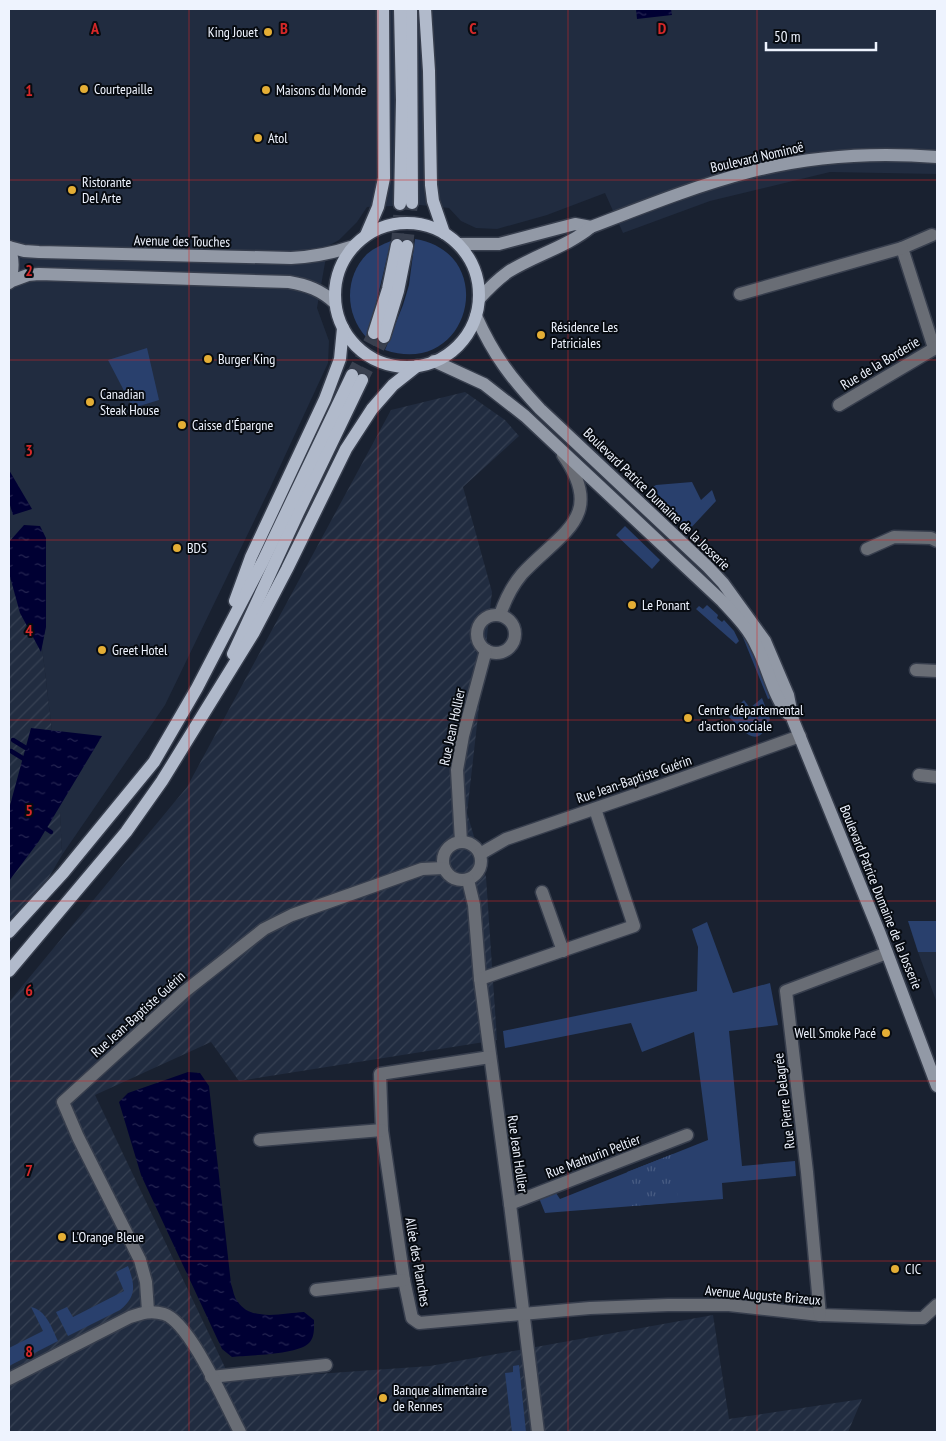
<svg xmlns="http://www.w3.org/2000/svg" width="946" height="1441" viewBox="0 0 946 1441" font-family="'PT Sans Narrow',sans-serif">
<defs>
<pattern id="industrial-furrows" width="10" height="10" patternUnits="userSpaceOnUse" patternTransform="scale(1.25)"><rect width="10" height="10" fill="#212c40"/><path d="M-1 1l2-2M0 10L10 0M9 11l2-2" fill="none" stroke="#374153"/></pattern>
<pattern id="park-tufts" width="24" height="20" patternUnits="userSpaceOnUse" patternTransform="scale(1.25)"><rect width="24" height="20" fill="#29406d"/><path d="M3 7l-1-3M5 7V3M7 7l1-3M15 17l-1-3M17 17v-4M19 17l1-3" fill="none" stroke="#485c83"/></pattern>
<pattern id="water-ripples" width="26" height="14" patternUnits="userSpaceOnUse" patternTransform="scale(1.25)"><rect width="26" height="14" fill="#003"/><path d="M2 4q2-2 4 0t4 0M15 11q2-2 4 0t4 0" fill="none" stroke="#262652"/></pattern>
</defs>
<rect width="100%" height="100%" fill="#192130"/>
<g fill="#212c40">
<path d="M9,9H937V174L830,172L710,201L623,233L605,193L547,215L497,229L476,228L461,221L449,208L420,205L367,207L357,222L339,240L328,246L317,308L329,341L328,363L270,488L165,705L62,855L59,791L30,545L9,536Z"/>
<path d="M918,952H937V1003Z"/>
</g>
<g fill="url(#industrial-furrows)">
<path d="M465,392L505,420L519,436L463,487L492,592L467,813L486,877L497,1040L239,1081L211,1042L95,1095L231,1380L430,1366L713,1315L729,1419L862,1399L848,1432H9V1002L187,787L391,410Z"/>
<path d="M9,536L30,545L59,791L62,855L9,944Z"/>
</g>
<g fill="#29406d">
<path d="M415,239C501,253 470,379 385,350L403,305L409,285Z"/>
<path d="M391,241L373,316L366,337C345,314 344,277 367,254C374,248 383,244 391,241Z"/>
<path d="M147,348L159,400L133,408L108,360Z"/>
<path d="M692,482L701,500L712,490L716,501L688,531L648,490L656,485Z"/>
<path d="M625,526L660,560L652,569L616,535Z"/>
<path d="M707,605L718,615L717,618L722,622L724,620L734,631L739,641L736,644L696,609L699,606L703,609Z"/>
<path d="M738,625L748,637L774,697L768,699Z"/>
<path d="M762,698L770,719C758,752 745,732 728,716L744,700L750,708Z"/>
<path d="M908,921H937V952H918Z"/>
<path d="M707,922L733,993L770,983L778,1025L729,1031L742,1166L795,1161L796,1176L722,1183L723,1199L545,1213L539,1198L556,1193L560,1199L708,1140L694,1032L642,1052L631,1023L505,1048L503,1031L697,991L698,947L692,929Z"/>
<path d="M128,1266C135,1285 137,1296 120,1310L68,1336L56,1312L67,1307L73,1317L124,1291L116,1272Z"/>
<path d="M31,1307C46,1310 52,1328 58,1341L9,1366V1348L43,1331Z"/>
<path d="M519,1365L526,1432H512L505,1373L513,1372V1366Z"/>
</g>
<path fill="url(#park-tufts)" d="M673,1154L678,1202L632,1206L627,1172Z"/>
<g fill="url(#water-ripples)">
<path d="M636,9H671L672,15L637,19Z"/>
<path d="M9,470L32,509L13,515L9,502Z"/>
<path d="M24,525L40,526L46,538V627L41,652L20,613L9,573V542Z"/>
<path d="M31,728L102,736L39,841L9,881V809Z"/>
<path d="M188,1072L200,1073L209,1086L231,1284C233,1289 234,1298 238,1302C251,1322 284,1313 304,1312L314,1320C314,1327 315,1337 309,1343C297,1355 250,1355 232,1357L222,1349L141,1175L119,1102L128,1093Z"/>
</g>
<g fill="none" stroke-linecap="round" stroke-linejoin="round">
<g stroke="#003" stroke-width="4.5">
<path d="M13,740L26,748"/>
<path d="M11,751L24,759"/>
<path d="M42,826L51,832"/>
</g>
<g stroke="#39404f" stroke-width="12" stroke-dasharray="12 6" stroke-linecap="butt">
<path d="M397,245L400,204"/>
<path d="M407,246L412,203"/>
<path d="M352,375L374,333"/>
<path d="M362,380L384,337"/>
</g>
<defs>
<g id="street">
<path d="M932,235L902,248L934,348"/>
<path d="M740,294L902,248"/>
<path d="M839,405L937,347"/>
<path d="M867,549L894,537L931,538L937,541"/>
<path d="M500,615C505,600 512,586 522,574C560,533 607,517 563,455"/>
<circle cx="496" cy="634" r="19"/>
<path d="M916,670L937,671"/>
<path d="M919,775L937,777"/>
<path d="M461,842L457,770L463,736L486,650"/>
<circle cx="462" cy="861" r="19"/>
<path d="M480,854L506,839L655,788L800,736"/>
<path d="M468,880L474,905L480,979L510,1204L538,1432"/>
<path d="M542,892L563,951"/>
<path d="M480,979L634,926L595,809"/>
<path d="M490,1057L380,1074L382,1130L404,1280L412,1318L419,1323L590,1308L668,1305H729L820,1315L912,1318H923L937,1305"/>
<path d="M260,1140L382,1130"/>
<path d="M510,1204L687,1135"/>
<path d="M316,1290L404,1280"/>
<path d="M148,1311L146,1282L140,1260L78,1137L63,1102L184,992L264,929L292,915L422,869L444,868"/>
<path d="M820,1315L807,1172L786,991L887,953"/>
<path d="M211,1377L326,1365"/>
<path d="M9,1379L130,1317C142,1313 151,1310 164,1314C190,1322 226,1406 240,1432"/>
</g>
<g id="secondary">
<path d="M458,244H499L575,224L591,227"/>
<path d="M9,247L24,251L39,252L291,258C313,257 333,253 354,246"/>
<path d="M9,247C14,259 14,270 9,283"/>
<path d="M9,282L28,275L39,274L289,282C307,285 321,290 335,303"/>
<path d="M479,299C488,289 497,280 508,272C535,255 567,247 591,227C643,207 695,186 749,172C810,156 875,152 937,157"/>
<path d="M476,316C494,356 511,378 540,409L708,567L723,583L765,641L788,695L793,720L880,934L937,1086"/>
<path d="M434,361L484,384L525,416L722,601C735,615 749,629 757,647C768,668 773,696 788,714"/>
</g>
<g id="primary">
<path d="M411,9L412,203"/>
<path d="M425,9L429,71L431,185L433,201L444,233"/>
<path d="M400,204L402,100L400,9"/>
<circle cx="407" cy="295" r="72"/>
<path d="M366,235L378,207L384,178L383,9"/>
<path d="M374,333L388,289L397,245"/>
<path d="M384,337L398,291L407,246"/>
<path d="M235,601L251,557L325,399L340,359L343,328"/>
<path d="M233,654L298,513L362,380"/>
<path d="M9,932L63,873L154,762L197,688L263,561L352,375"/>
<path d="M9,971L126,832L162,781L254,632L287,569L346,449L372,409L393,385L417,366"/>
</g>
</defs>
<use href="#street" stroke="#373e4d" stroke-width="15"/>
<use href="#secondary" stroke="#373e4d" stroke-width="15"/>
<use href="#primary" stroke="#373e4d" stroke-width="15"/>
<use href="#street" stroke="#696d75" stroke-width="12"/>
<use href="#secondary" stroke="#9299a6" stroke-width="12"/>
<use href="#primary" stroke="#b1bacb" stroke-width="12"/>
</g>
<path fill="none" stroke="#d62828" stroke-width="1" stroke-opacity="0.55" d="M189,9V1432M378,9V1432M568,9V1432M757,9V1432M9,180H937M9,360H937M9,540H937M9,720H937M9,901H937M9,1081H937M9,1261H937"/>
<g fill="#e4ae35" stroke="#070b11" stroke-width="2">
<circle cx="268" cy="32" r="5"/>
<circle cx="84" cy="89" r="5"/>
<circle cx="266" cy="90" r="5"/>
<circle cx="258" cy="138" r="5"/>
<circle cx="72" cy="190" r="5"/>
<circle cx="541" cy="335" r="5"/>
<circle cx="208" cy="359" r="5"/>
<circle cx="90" cy="402" r="5"/>
<circle cx="182" cy="425" r="5"/>
<circle cx="177" cy="548" r="5"/>
<circle cx="632" cy="605" r="5"/>
<circle cx="102" cy="650" r="5"/>
<circle cx="688" cy="718" r="5"/>
<circle cx="886" cy="1033" r="5"/>
<circle cx="62" cy="1237" r="5"/>
<circle cx="895" cy="1269" r="5"/>
<circle cx="383" cy="1398" r="5"/>
</g>
<g text-anchor="middle" dominant-baseline="central" stroke-width="4" stroke-linejoin="round" paint-order="stroke">
<g font-size="14" fill="#eef3fe" stroke="#070b11" text-anchor="start">
<text x="258" y="32" text-anchor="end">King Jouet</text>
<text x="94" y="89">Courtepaille</text>
<text x="276" y="90">Maisons du Monde</text>
<text x="268" y="138">Atol</text>
<text x="82" y="182">Ristorante<tspan x="82" dy="16">Del Arte</tspan></text>
<text x="551" y="327">Résidence Les<tspan x="551" dy="16">Patriciales</tspan></text>
<text x="218" y="359">Burger King</text>
<text x="100" y="394">Canadian<tspan x="100" dy="16">Steak House</tspan></text>
<text x="192" y="425">Caisse d'Épargne</text>
<text x="187" y="548">BDS</text>
<text x="642" y="605">Le Ponant</text>
<text x="112" y="650">Greet Hotel</text>
<text x="698" y="710">Centre départemental<tspan x="698" dy="16">d'action sociale</tspan></text>
<text x="876" y="1033" text-anchor="end">Well Smoke Pacé</text>
<text x="72" y="1237">L'Orange Bleue</text>
<text x="905" y="1269">CIC</text>
<text x="393" y="1390">Banque alimentaire<tspan x="393" dy="16">de Rennes</tspan></text>
</g>
<g font-size="14" fill="#eef3fe" stroke="#070b11">
<text transform="translate(757 157) rotate(-13)">Boulevard Nominoë</text>
<text transform="translate(182 241) rotate(1)">Avenue des Touches</text>
<text transform="translate(880 363) rotate(-31)">Rue de la Borderie</text>
<text transform="translate(657 499) rotate(44)">Boulevard Patrice Dumaine de la Josserie</text>
<text transform="translate(452 727) rotate(-78)">Rue Jean Hollier</text>
<text transform="translate(634 779) rotate(-19)">Rue Jean-Baptiste Guérin</text>
<text transform="translate(881 897) rotate(68)">Boulevard Patrice Dumaine de la Josserie</text>
<text transform="translate(138 1014) rotate(-42)">Rue Jean-Baptiste Guérin</text>
<text transform="translate(784 1101) rotate(-97)">Rue Pierre Delagrée</text>
<text transform="translate(518 1154) rotate(82)">Rue Jean Hollier</text>
<text transform="translate(593 1156) rotate(-21)">Rue Mathurin Peltier</text>
<text transform="translate(418 1262) rotate(80)">Allée des Planches</text>
<text transform="translate(763 1295) rotate(5)">Avenue Auguste Brizeux</text>
</g>
</g>
<g font-size="16" text-anchor="middle" font-weight="bold" fill="#d62828" stroke="#070b11" stroke-width="4" stroke-linejoin="round" paint-order="stroke">
<text x="95" y="34">A</text>
<text x="284" y="34">B</text>
<text x="473" y="34">C</text>
<text x="662" y="34">D</text>
<text x="29" y="96">1</text>
<text x="29" y="276">2</text>
<text x="29" y="456">3</text>
<text x="29" y="636">4</text>
<text x="29" y="816">5</text>
<text x="29" y="996">6</text>
<text x="29" y="1176">7</text>
<text x="29" y="1357">8</text>
</g>
<rect width="946" height="1441" fill="none" stroke="#eef3fe" stroke-width="20"/>
<path d="M766 42v8h110v-8" fill="none" stroke="#eef3fe" stroke-width="2.5"/>
<text x="774" y="42" font-size="15" fill="#eef3fe" stroke="#070b11" stroke-width="4" paint-order="stroke">50 m</text>
</svg>
